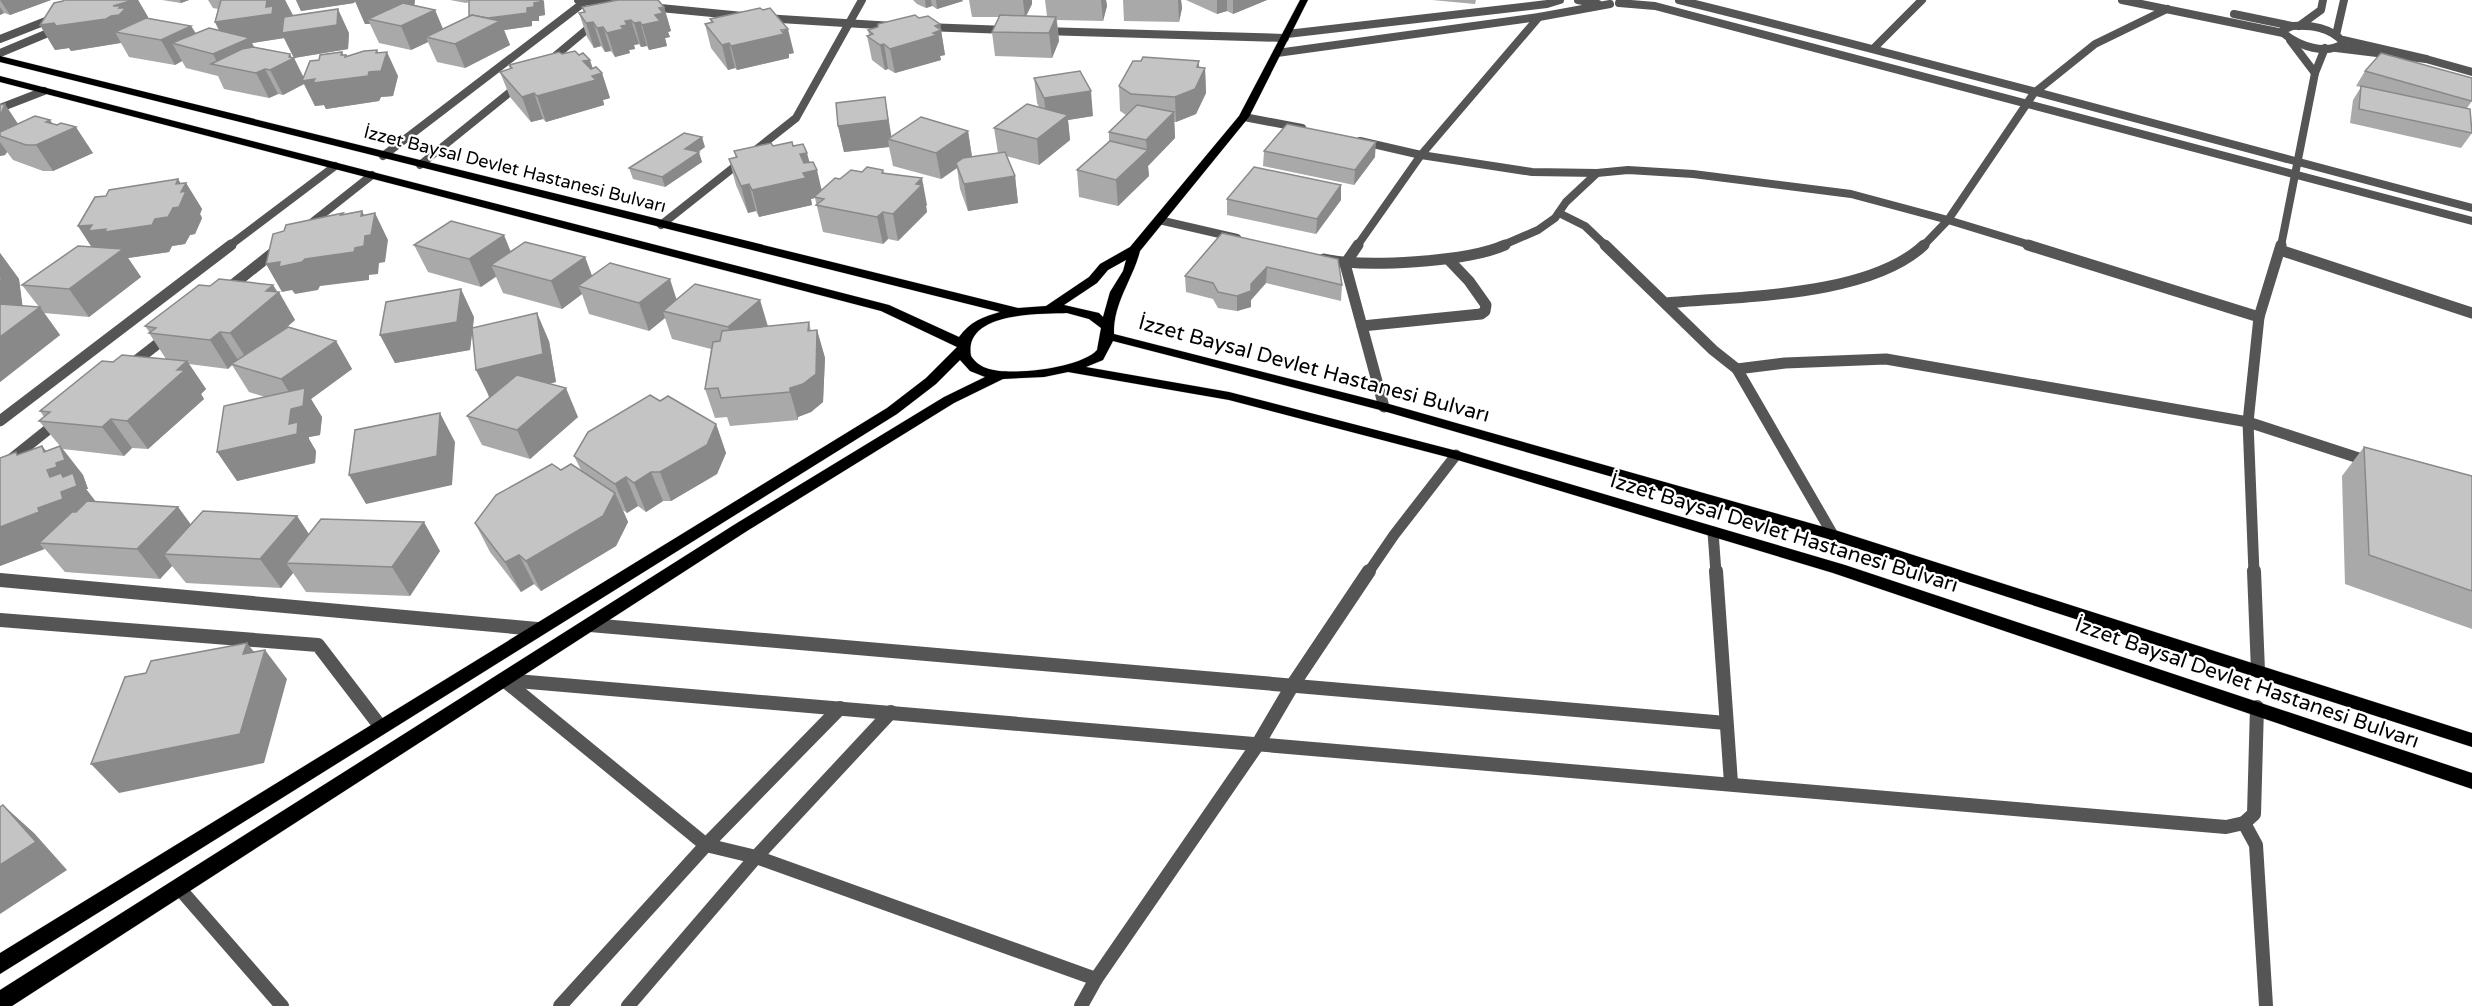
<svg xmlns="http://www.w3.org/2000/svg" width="2472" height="1006" viewBox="0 0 2472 1006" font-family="'Varela Round',sans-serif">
<rect width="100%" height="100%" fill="#fff"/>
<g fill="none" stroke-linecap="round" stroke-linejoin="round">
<defs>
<path id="primary" d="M1300,0H1308L1249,117L1140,251C1133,279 1113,303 1114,334L1389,404L1838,531L2472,733V747L1828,539L1380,410L1113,341L1103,360L1086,367L1229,392L1461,452L1845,565L2472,773V789L1833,573L1451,458L1229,400L1068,372L1044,377L1003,379L954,403L747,531L12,1006H0V990L737,523L944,397L985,377L970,371L960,360L936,384L897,414L0,974V953L887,408L926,378L957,347L881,311L0,82V76L889,305L959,337C970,322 982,317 1000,312L0,62V56L1018,308L1046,306L1089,277L1100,264L1130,247L1239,116ZM1126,260L1123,271L1110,292L1103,317L1099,313L1064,305L1097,283L1108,270ZM1067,313L1089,319L1101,328L1097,350C1081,368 1012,376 989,369C981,367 975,362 971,356C963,312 1039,314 1067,313Z"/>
</defs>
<use href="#primary" stroke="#dbdbdb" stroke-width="1"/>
<path stroke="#555" stroke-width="11" d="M1362,326L1481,314L1485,311L1486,305L1469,281L1448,259"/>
<g stroke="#555" stroke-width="8">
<path d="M578,0L618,5"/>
<path d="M1578,0L1598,4"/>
<path d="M1679,0C1944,65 2208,139 2472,208"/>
<path d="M2122,0L2283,33"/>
<path d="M1619,3L1655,6L2472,221"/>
<path d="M650,7L743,16"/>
<path d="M2234,14L2292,26"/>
<path d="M764,18L893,26"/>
<path d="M2292,26C2311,25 2331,27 2344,43C2326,56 2299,46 2283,33V30Z"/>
<path d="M2299,26L2321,10L2323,0"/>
<path d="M925,27L1007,30"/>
<path d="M1042,31L1285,38"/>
<path d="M1287,34L1547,4L1560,0"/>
<path d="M2336,35L2344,0"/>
<path d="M0,39L56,17"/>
<path d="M2290,40L2315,73L2325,48"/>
<path d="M1874,48L1922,0"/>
<path d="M2336,48L2426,59L2343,40"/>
<path d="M0,53L60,28"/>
<path d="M1277,53L1539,17L1610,4"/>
<path d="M2426,59L2472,72"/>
<path d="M548,62L597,21"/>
<path d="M0,108L44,91"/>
<path d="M1244,117L1302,128"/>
<path d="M1360,141L1421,155L1532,172L1597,173"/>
<path d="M383,156L587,0"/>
<path d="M420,165L520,84"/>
<path d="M1559,213L1585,226L1606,246"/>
<path d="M1159,220L1237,238"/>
<path d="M661,225L796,118L862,0"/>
<path d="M305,228L372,175"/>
<path d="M229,246L335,166"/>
<path d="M1357,246L1421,155L1539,17"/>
<path d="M1501,246L1538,230L1555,218L1566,202L1597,173L1628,170L1693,174L1851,194L1948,220L2034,93L2095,44L2167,9"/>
<path d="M1923,246L1948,220L2033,246"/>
<path d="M2281,246L2315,73"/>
</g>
<g stroke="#555" stroke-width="11">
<path d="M1605,245L1713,350L1737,369L1833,535"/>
<path d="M2028,245L2259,317"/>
<path d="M2280,250L2472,313"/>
<path d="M1324,259C1364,268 1467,262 1505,245"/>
<path d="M1345,264L1358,245"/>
<path d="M1345,264L1384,407"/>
<path d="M225,291L279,248"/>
<path d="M1667,303C1740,296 1869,297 1924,245"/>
<path d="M128,367L169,335"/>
<path d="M1737,369L1785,363L1886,359L2248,422L2371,462"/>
<path d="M0,421L231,245"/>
<path d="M0,468L60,420"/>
<path d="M1713,532L1716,573"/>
<path d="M1368,573L1394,535L1456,455"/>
<path d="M2254,573L2248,422L2259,317L2281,245"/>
</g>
<g stroke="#555" stroke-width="14">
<path d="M1716,571L1731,783"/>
<path d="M2254,571L2258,671"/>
<path d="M0,580L537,629"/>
<path d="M0,620L318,645L380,726"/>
<path d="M590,625L1726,723"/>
<path d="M504,680L2226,827L2244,823L2254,814L2257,707"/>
<path d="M504,680L706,845L756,857L1096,979"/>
<path d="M2244,823L2256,845L2266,1006"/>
<path d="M179,888L282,1006"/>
<path d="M560,1006L706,845L840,708"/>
<path d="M628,1006L756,857L891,712"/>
<path d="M1081,1006L1096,979L1258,744L1292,686L1369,571"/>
</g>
<use href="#primary" fill="#000" fill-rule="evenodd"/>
</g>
<g fill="#a9a9a9">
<path d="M0,0H51L10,15L4,13L0,15Z"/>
<path d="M64,0H138L148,17L147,18L191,26L196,33L219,31L215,22L218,9L213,8L208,0H285L292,16L349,33L348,49L294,58L284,38L252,43L254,47L290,54L292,58H294L303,78L319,60L342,52L343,55H346L347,56L379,53L398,76L393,96L381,97L379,101L326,109L324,105L315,106L304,84L283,95L278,94L269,98L224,89L218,76L186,68L182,61L175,65L129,57L121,43L71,51L69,48L55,50L40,25Z"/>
<path d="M162,0H189L181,3Z"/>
<path d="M296,0H415L414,5L435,10L443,29L469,16V2L466,3L450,0H543L545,15L539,16V21H532V26L504,30L510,45L465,68L437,62L428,42L411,50L379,43L370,24H365L355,1L354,3L301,11Z"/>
<path d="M913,0H962L963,1L937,9L932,6L926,8L917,4Z"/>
<path d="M969,0H1032V4L1026,16H1047L1045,0H1106L1107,6L1103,21L1057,20L1059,41L1052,58L995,56L992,32L999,17H972Z"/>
<path d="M1123,0H1181L1182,8L1179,22L1124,21Z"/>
<path d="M1186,0H1267L1233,14L1227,11L1217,14Z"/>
<path d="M1432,0H1476L1475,4Z"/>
<path d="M582,7H664L671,31L668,32L670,37L665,38L667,46L649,50L647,46L641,47L639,44L634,45L635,49L629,50L630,53L615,57L611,51L605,52L601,46L594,48L587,37L579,13L584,12Z"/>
<path d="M919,18L940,24L945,55L940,56L941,60L895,73L888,69L885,70L872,60L867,36L869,35L868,30Z"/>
<path d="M710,19L794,53L789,54V58L737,70L735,68L728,70L711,48L705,24L711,22Z"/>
<path d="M562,54L602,73L610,98L603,100L604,105L546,122L543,119L531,122L510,97L500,72L510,69L509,65Z"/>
<path d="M1141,61H1199V67L1205,68L1206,93L1196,114L1176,122H1174L1175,138L1148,166L1149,176L1118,206L1079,197L1077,170L1109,141V132L1126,115L1120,111L1119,86Z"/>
<path d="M2365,71L2472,78V101L2467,108L2472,133L2461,148L2350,123L2353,100L2361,87L2356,86Z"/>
<path d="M1034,78L1093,116L1068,120L1070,140L1039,165L1006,156L1015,176L1018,203L968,211L960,189L957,168L941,179L893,166L889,147L844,152L838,126L892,137L968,131L972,157L998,153L994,128L1039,107L1037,103Z"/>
<path d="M0,105L18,124L50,120L52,123L93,153L53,171H43L13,160L7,152L5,155L0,156Z"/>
<path d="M773,146H793L810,162L822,190L840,179L862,172L883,170L884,173L927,205L926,206L927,212L898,241L888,239L883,244L823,232L815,198L811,199L812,205L759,217L756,211L748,213L736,185L729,159L736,158L734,151Z"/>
<path d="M705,147L698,152L702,162L665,187L633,179L629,168Z"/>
<path d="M1264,151L1375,157L1354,185L1263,166Z"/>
<path d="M181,183H186L202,209L200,214L202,218L195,234L190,235L185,244L172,246L169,252L128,258L141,277L89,317L44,313L60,335L0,382V253L19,279L22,306L39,307L22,285L92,247L78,226Z"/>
<path d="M1341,185V200L1316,234L1227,215V199Z"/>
<path d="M1222,233L1342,285L1341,301L1266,283L1251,300V307L1237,311L1218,308L1213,299L1186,292L1185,276Z"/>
<path d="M414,245L585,257L592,276L677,299L760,300L768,326L809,322L811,331L817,330L825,358L823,402L811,412L798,417V420L730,426L727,417L715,418L705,389L711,349L672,339L665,318L649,331L589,314L582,294L562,309L503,293L496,277L481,287L428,272Z"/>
<path d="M273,285L295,320L286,328L336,341L352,369L311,399L322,417L320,435L309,437V439L316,451L315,463L237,481L265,397L249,392L232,365L228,369L189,364L206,389L201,394L204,399L148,449L132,448L124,456L63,449L83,475L88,489H86L96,502L178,507L191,525L297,516L309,534L440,551L410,596L306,592L293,573L281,588L186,583L172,566L160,579L65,572L45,549L0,566V458L19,455L42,446L46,451L60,446L39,421L44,417L40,411L113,362L166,359L149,333H150L145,326L210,286Z"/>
<path d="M474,317L473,328L549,341L556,382L549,384L578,417L530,459L482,445L467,416L489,398L472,334L470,350L395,363L380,335Z"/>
<path d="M660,401L716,424L726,453L717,474L671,501H663L646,512L638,506L627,513L623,510L628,522L616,546L541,591L534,584L521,592L490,552L475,523L561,470H581L574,456Z"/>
<path d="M2364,447L2472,476V629L2345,584L2342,476Z"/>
</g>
<g fill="#898989">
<path d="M0,0H51L10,15Z"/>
<path d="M131,0H138L148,17L144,25L115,32L121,43H120L71,51L69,48L55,50L40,25Z"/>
<path d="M180,0H189L181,3Z"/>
<path d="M235,0H285L293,15L292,22L282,23L285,30L338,9L349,33L348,49L294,58L284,38L252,43L262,63L219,66L213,54L228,46L215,22Z"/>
<path d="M296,0H415L413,18L368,19L370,24H365L355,1L354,3L301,11Z"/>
<path d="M540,0H543L544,1L545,15L539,16V21H532V26L504,30L510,45L465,68L455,44L482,19L527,8L534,3Z"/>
<path d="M925,0H931L932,6L926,8Z"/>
<path d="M936,0H962L963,1L937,9Z"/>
<path d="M1023,0H1032V4L1025,18Z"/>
<path d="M1101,0H1106L1107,6L1103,21Z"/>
<path d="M1178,0H1181L1182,8L1179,22Z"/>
<path d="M1217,0H1227V11L1217,14Z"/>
<path d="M1233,0H1267L1233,14Z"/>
<path d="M0,7L4,13L0,15Z"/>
<path d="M664,7L671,31L668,32L670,37L665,38L667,46L649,50L642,25L655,15L659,8Z"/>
<path d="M435,10L445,34L426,37L428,42L411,50L401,26Z"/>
<path d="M1056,17L1059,41L1052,58L1049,33Z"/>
<path d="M631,20L639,44L634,45L635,49L629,50L630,53L615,57L607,33L621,26L625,21Z"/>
<path d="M593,22L601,46L594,48L586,23Z"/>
<path d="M640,22L647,46L641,47L634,23Z"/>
<path d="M940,24L945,55L940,56L941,60L895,73L890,49L935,26Z"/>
<path d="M191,26L205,50L172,43L182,61L175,65L161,40Z"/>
<path d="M603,27L611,51L605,52L597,28Z"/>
<path d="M788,29L794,53L789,54V58L737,70L731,46Z"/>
<path d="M729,43L735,68L728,70L722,45Z"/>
<path d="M884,44L888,69L885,70L880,45Z"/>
<path d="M377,50L383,63L387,52L398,76L393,96L381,97L379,101L326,109L324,105L315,106L304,84L283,95L270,70L289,57L290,54L292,59L294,58L305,80L341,55L342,52L353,77L345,57L346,55L357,78L376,53Z"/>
<path d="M590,60L595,75L602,73L610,98L603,100L604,105L546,122L537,96L583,61Z"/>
<path d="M1199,61V80L1205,68L1206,93L1196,114L1176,122L1175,97L1197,67Z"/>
<path d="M265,69L278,94L269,98L256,73Z"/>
<path d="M1091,91L1093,116L1068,120L1070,140L1039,165L1037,139L1047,124L1044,98Z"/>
<path d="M534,93L543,119L531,122L522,97Z"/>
<path d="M885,97L893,146L892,141L888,139L889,147L844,152L838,126Z"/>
<path d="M5,104L22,130L0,136V112Z"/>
<path d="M1174,112L1175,138L1148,166L1149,176L1118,206L1116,180L1147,150L1146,140Z"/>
<path d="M50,120L59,135L76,127L93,153L53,171L36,145L46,122Z"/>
<path d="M968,131L972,157L956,163L957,168L941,179L936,153Z"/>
<path d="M702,137L705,147L688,159L685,149Z"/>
<path d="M0,142L7,152L5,155L0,156Z"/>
<path d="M1376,142L1375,157L1354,185L1355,170Z"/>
<path d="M699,152L702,162L665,187L662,177Z"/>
<path d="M807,153L812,171L817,170L823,196L814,197L815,198L811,199L812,205L759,217L752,190L800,154Z"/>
<path d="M1015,176L1018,203L968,211L964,184Z"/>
<path d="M922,178L927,205L926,206L927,212L898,241L893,214L916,184Z"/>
<path d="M178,179L183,187L186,183L202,209L200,214L202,218L195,234L190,235L185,244L172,246L169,252L128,258L141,277L89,317L69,289L96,254L78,226L155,219L173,208L176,184Z"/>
<path d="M749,184L756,211L748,213L741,186Z"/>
<path d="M1341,185V200L1316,234L1317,219Z"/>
<path d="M362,211L372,231L375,213L388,240L385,262L379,263L378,274L369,275V280L320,286L318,290L295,294L292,290L282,292L266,264L305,259Z"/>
<path d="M883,212L888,239L883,244L877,217Z"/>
<path d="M504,235L515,262L491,265L496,276L481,287L469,259Z"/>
<path d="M0,253L19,279L23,309L0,315Z"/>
<path d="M585,257L595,284L578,286L582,294L562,309L551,281Z"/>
<path d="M1267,267L1266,283L1251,300V307L1237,311V296L1251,284Z"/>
<path d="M670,279L679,307L663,311L665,318L649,331L639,303Z"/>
<path d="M273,285L278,293L279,292L295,320L248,361L230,333L266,291Z"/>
<path d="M461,289L474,317L470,350L395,363L380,335Z"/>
<path d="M760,300L768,328L737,356L728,327Z"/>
<path d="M40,307L60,335L0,382V337Z"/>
<path d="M537,313L549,341L556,382L490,398L476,370Z"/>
<path d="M817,330L825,358L823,402L811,412L798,417V420L790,392V388Z"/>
<path d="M220,332L238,360L231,364L232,365L228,369L210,340Z"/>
<path d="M336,341L352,369L311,399L322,417L320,435L309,437V439L316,451L315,463L237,481L217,452L289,424L291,409L298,407L281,379Z"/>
<path d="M187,361L206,389L201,394L204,399L148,449L127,421L177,370Z"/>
<path d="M566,388L578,417L530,459L517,430Z"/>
<path d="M440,413L455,442L452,485L366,504L349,475Z"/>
<path d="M111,419L132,448L124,456L102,427Z"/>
<path d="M716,424L726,453L717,474L671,501L660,472Z"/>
<path d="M42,446L57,465L56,463L60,446L83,475L88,489H86L96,502L39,543L44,549L0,566V527L38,508L50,477Z"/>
<path d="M651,472L663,501L646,512L634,483Z"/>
<path d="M626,477L638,506L627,513L615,484Z"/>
<path d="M615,493L628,522L616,546L541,591L526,561Z"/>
<path d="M178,507L200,537L164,554L172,566L160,579L137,549Z"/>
<path d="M297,516L316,545L286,563L293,573L281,588L260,559Z"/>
<path d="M424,522L440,551L410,596L392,567Z"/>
<path d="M519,555L534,584L521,592L505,562Z"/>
<path d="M247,643L262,662L265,650L287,679L264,763L119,793L91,764Z"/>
<path d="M3,805L34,833L67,870L0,914V865Z"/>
</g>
<g fill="#c4c4c4" stroke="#898989" stroke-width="1.5">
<path d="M64,0H131L130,1L113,6H121L119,8H126L119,15L111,16L106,19L56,26L54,23L40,25L54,3L63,1Z"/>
<path d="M221,0H267L266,7L273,6L272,14L215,22Z"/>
<path d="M469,0H540V2L534,3V7L527,8V13L488,18L472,15L469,16Z"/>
<path d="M618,0H658L664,7L659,8L663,13L655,15L660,21L642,25L640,22L634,23L631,20L625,21L627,25L621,26L623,29L607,33L603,27L597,28L593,22L586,23L579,13L585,12L582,7Z"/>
<path d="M403,3L435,10L401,26L368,19Z"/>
<path d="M760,8L763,10L770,8L788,29L781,30L784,34L731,46L729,43L722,45L705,24L713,22L710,19Z"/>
<path d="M338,9L337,25L282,33L284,17Z"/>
<path d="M472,15L500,21L455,44L426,37Z"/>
<path d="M915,15L919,18L928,16L940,24L935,26L941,30L933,33L937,35L890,49L884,44L880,45L867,36L873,34L868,30L878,27V24Z"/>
<path d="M1000,15L1056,17L1049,33L992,32Z"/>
<path d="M146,18L191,26L161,40L115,32Z"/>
<path d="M209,28L250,38L213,54L172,43Z"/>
<path d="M253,47L290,54L289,57L294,58L270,70L265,69L256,73L211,64L242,49Z"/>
<path d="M377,50L376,53L387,52L381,71L369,72L368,76L313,83L315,79L302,81L310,61L319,60L320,55L342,52L341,55H346L345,57L364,51Z"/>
<path d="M575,51L579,55L583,53L590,60L583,61L591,69L596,67L602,73L592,76L596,80L537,96L534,93L522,97L500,72L512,68L509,65L559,52L562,54Z"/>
<path d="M2381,53L2472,78V100L2471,101L2365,71Z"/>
<path d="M1143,57L1199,61L1197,67L1205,68L1195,89L1175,97L1131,94L1119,86L1133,61H1141Z"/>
<path d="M1080,71L1091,91L1044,98L1034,78Z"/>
<path d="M2361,86L2470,109L2472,133L2359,109Z"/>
<path d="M885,97L888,120L838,126L836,103Z"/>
<path d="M5,104L0,116V105Z"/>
<path d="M1027,104L1068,115L1037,139L994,128Z"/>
<path d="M1137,105L1174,112L1146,140L1109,132Z"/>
<path d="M35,116L50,120L46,122L57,125L61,123L76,127L36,145H26L0,136V132Z"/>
<path d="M921,117L968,131L936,153L888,139Z"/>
<path d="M1287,124L1376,142L1355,170L1264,151Z"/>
<path d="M684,133L702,137L685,149L699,152L662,177L629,168Z"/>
<path d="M1110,141L1148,150L1116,180L1077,170Z"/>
<path d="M792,142L793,146L803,144L807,153L800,154L804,163L813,162L817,170L803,173L806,178L752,190L749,184L741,186L729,159L737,157L734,151L771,143L773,146Z"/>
<path d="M1005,152L1015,176L964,184L956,163L963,158Z"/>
<path d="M867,167L883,170L882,173L922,178L916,184L922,185L893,214L883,212L877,217L816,205L824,199L814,197L835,178L840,179L851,170L862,172Z"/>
<path d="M1254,167L1341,185L1317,219L1227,199Z"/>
<path d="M178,179L176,184L186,183L181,192L186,191L179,207L173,208L168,217L155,219L152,225L105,232L106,229L88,231L92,225L78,226L95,197L106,196L109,190Z"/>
<path d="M362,211L361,216L375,213L371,235L365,236L364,246L355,248L354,252L305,259L302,262L279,267L280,262L266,264L273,234L284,231L286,225L343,213L341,215Z"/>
<path d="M451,221L504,235L469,259L414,245Z"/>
<path d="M1222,233L1338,259L1342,285L1267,267L1251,284V291L1237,296L1218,292L1213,283L1185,276Z"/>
<path d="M525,242L585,257L551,281L491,265Z"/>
<path d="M78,246L123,249L69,289L22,285Z"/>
<path d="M610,263L670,279L639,303L578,286Z"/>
<path d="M0,265L2,281H0Z"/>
<path d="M219,279L273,285L266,291L279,292L230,333L220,332L210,340L149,333L156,328L145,326L199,285L210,286Z"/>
<path d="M695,284L760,300L728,327L663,311Z"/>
<path d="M461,289L457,322L380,335L386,302Z"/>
<path d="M0,304L40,307L0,337Z"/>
<path d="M537,313L543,354L476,370L472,328Z"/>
<path d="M809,322L808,331L817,330L816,374L803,384L790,388V392L721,398L718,388L705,389L713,342L720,341L722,331Z"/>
<path d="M288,327L336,341L281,379L231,364Z"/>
<path d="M122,355L187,361L177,370H185L127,421L111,419L102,427L39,421L50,412L40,411L102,361L113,362Z"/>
<path d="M517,375L566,388L517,430L467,416Z"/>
<path d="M305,388L303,406L291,409L289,424L298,422L297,434L217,452L224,406Z"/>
<path d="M650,395L660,401L668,396L716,424L707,445L660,472H651L634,483L626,477L615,484L574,456L588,432Z"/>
<path d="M440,413L437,456L349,475L355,430Z"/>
<path d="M42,446L44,452L60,446L65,460L56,463L57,467L47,470L50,477L61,473L63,477L73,473L77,486L61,492L63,499L38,508L39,512L0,527V458L16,452L17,455Z"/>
<path d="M2364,447L2472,476V591L2369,555Z"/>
<path d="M552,464L561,470L571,464L615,493L603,516L526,561L519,555L505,562L475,523L496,495Z"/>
<path d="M87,501L178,507L137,549L39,543L72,512H76Z"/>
<path d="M203,511L297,516L260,559L164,554Z"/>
<path d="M321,519L424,522L392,567L286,563Z"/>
<path d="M247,643L243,654L265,650L240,734L91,764L125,677L146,673L151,661Z"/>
<path d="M3,805L36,842L0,865V807Z"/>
</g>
<g text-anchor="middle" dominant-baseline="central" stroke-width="4.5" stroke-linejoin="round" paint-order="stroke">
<g font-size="18" fill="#000" stroke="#fff">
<text transform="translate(515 169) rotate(14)">İzzet Baysal Devlet Hastanesi Bulvarı</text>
</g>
<g font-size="21" fill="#000" stroke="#fff">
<text transform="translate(1314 369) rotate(15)">İzzet Baysal Devlet Hastanesi Bulvarı</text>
<text transform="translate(1784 533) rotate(17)">İzzet Baysal Devlet Hastanesi Bulvarı</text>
<text transform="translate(2247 683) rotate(19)">İzzet Baysal Devlet Hastanesi Bulvarı</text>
</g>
</g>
</svg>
